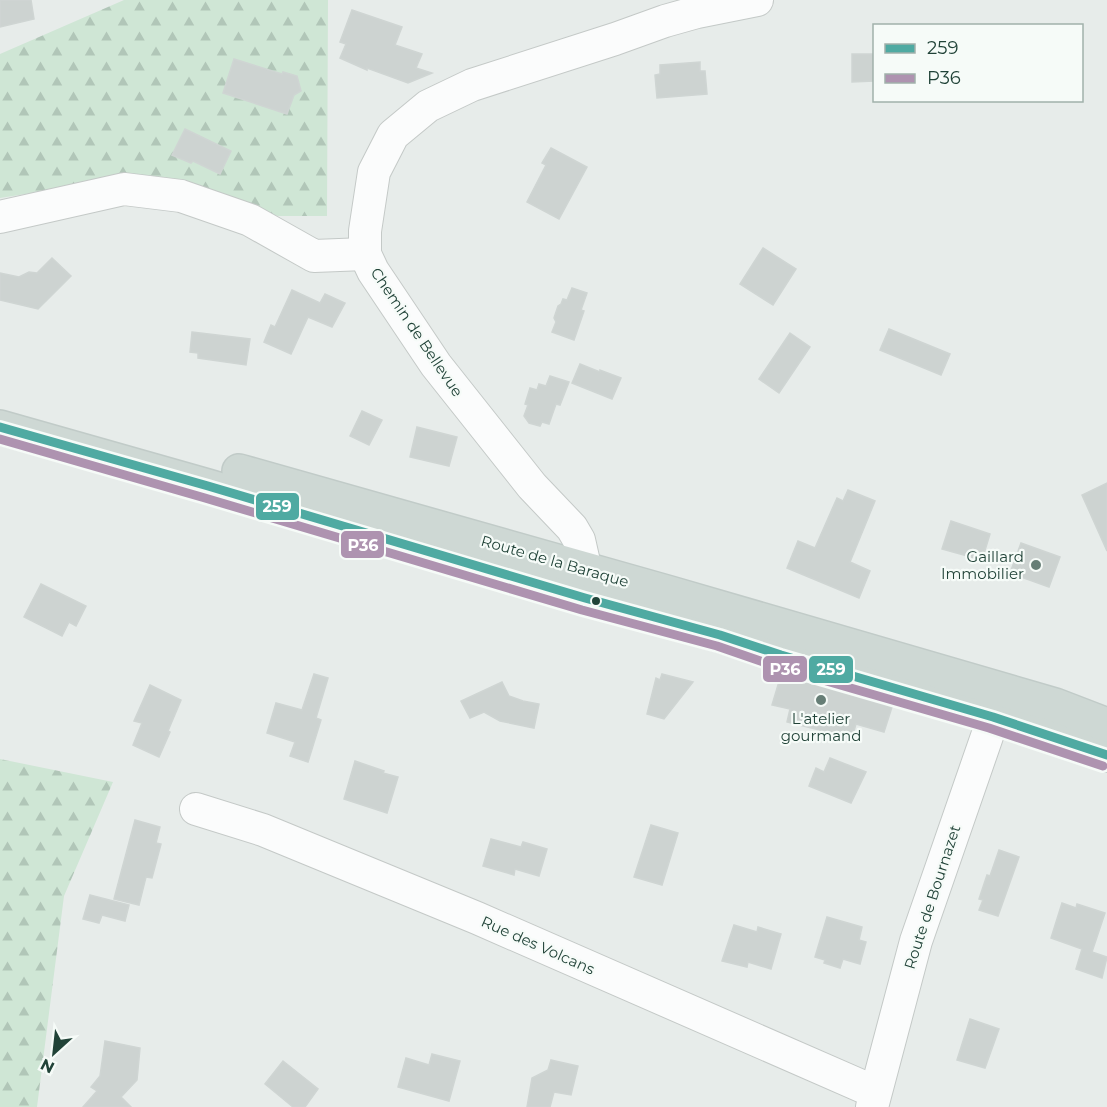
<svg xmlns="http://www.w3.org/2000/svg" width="1107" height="1107" viewBox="0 0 1107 1107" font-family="Montserrat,sans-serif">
<defs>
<pattern id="forest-firs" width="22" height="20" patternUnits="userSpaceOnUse" patternTransform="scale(1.5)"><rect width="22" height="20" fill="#cfe6d5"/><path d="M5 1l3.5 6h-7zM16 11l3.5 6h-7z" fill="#b1c6b8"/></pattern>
</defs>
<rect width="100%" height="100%" fill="#e7ecea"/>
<g fill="url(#forest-firs)">
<path d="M124,0H328L327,216H278L133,177L0,198V54Z"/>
<path d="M0,759L113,782L64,896L37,1107H0Z"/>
</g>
<g fill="#cdd3d1" stroke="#cfd5d3" stroke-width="1.5">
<path d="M0,0H31L34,19L0,27Z"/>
<path d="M352,10L402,27L395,45L422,54L416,68L432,73L408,83L367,68V70L340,58L346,44L340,42Z"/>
<path d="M852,54H874V81L852,82Z"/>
<path d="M234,59L282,74L283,72L297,76L301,91L294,95L287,114L223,93Z"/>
<path d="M700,62V71H705L707,94L657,98L655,75L660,74V65Z"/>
<path d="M185,129L231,151L220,174L193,161L191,163L172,155Z"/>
<path d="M551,148L587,167L559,219L527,202L546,165L542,163Z"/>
<path d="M763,248L796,269L773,305L740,284Z"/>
<path d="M52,258L71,276L38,309L0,300V273L19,277L29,272L37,273Z"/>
<path d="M572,288L587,293L581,310L584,311L574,340L552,332L556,322L554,318L558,306L561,304L563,299L567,300Z"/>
<path d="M292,290L320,303L325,294L345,303L332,327L308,317L291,354L264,342L271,325L275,327Z"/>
<path d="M889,329L950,354L941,375L880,350Z"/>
<path d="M192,332L250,339L246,365L198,358V353L190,352Z"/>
<path d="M790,333L810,347L779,393L759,379Z"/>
<path d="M580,364L600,372V370L621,378L612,399L572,383Z"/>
<path d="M550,376L569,382L560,405L556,404L549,424L542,422L540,426L529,423L524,416L528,405L525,404L530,388L537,390L539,384L546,386Z"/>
<path d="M362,411L382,420L369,445L350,436Z"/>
<path d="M417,427L457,437L449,466L410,457Z"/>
<path d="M1107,483V551L1082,495Z"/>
<path d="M848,490L875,501L850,562L870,571L859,598L787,568L798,541L815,548L837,498L843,501Z"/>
<path d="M951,521L990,534L982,560L942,549Z"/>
<path d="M1021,543L1060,557L1049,587L1010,573Z"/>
<path d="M41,584L86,606L76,626L69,622L62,636L24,617Z"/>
<path d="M314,674L328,678L316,718L321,720L308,762L290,756L295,742L267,733L276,703L302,710Z"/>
<path d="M662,674L693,682L664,719L647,714L656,678L660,680Z"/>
<path d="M781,675L892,707L884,732L856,724L852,738L787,722L790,709L772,705Z"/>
<path d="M502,682L509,696L523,701L539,704L534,728L500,721L484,712L470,718L461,701Z"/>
<path d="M150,685L181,700L168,731L170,732L159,757L133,745L142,723L134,721Z"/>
<path d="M830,758L866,772L851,803L809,786L816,768L824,772Z"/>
<path d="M355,761L384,771L383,773L398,777L387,813L344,799Z"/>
<path d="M135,820L160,827L156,843L161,844L152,878L146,877L139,905L114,899Z"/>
<path d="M651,825L678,833L662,885L634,877Z"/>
<path d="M491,839L521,847L523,842L547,849L539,876L515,869L514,875L483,866Z"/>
<path d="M999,850L1019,857L998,916L979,910L983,900L979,899L987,875L990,876Z"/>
<path d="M90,895L129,905L125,921L102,915L99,923L83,919Z"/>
<path d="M1062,903L1076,908L1077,904L1105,913L1092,952L1107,957L1102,978L1076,969L1082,949L1051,938Z"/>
<path d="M827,917L862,927L859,940L866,942L860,964L843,959L840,968L824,963L825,960L815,957Z"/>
<path d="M734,925L757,932L758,927L781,934L771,969L748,962L747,967L722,961Z"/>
<path d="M970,1019L999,1029L985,1068L957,1060Z"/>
<path d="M105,1041L140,1048L137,1080L121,1097L131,1107H83L97,1091L91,1087L100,1076Z"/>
<path d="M432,1054L460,1061L449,1101L398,1087L406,1058L429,1065Z"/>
<path d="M551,1060L578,1066L571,1095L554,1092L550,1107H527L532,1078L548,1070Z"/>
<path d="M283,1061L318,1089L305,1107H293L265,1084Z"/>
</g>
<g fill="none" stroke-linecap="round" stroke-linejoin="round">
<defs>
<g id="minor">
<path d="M0,217L124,189L181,196L250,220L314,256L365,254"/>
<path d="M585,591L586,571L579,540L572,528L532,486L436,365L373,271L365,254V231L374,172L393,135L428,106L472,85L615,39L665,21L697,12L757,0"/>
<path d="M196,809L263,830L477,918L875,1092"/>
<path d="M872,1107L916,941L1002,693"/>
</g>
<g id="major">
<path d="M0,427L208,486L585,598L720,635L781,655L993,717L1107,755"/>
<path d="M239,471L670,593L1055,705L1107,725"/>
</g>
</defs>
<use href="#minor" stroke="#c4c9c7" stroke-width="34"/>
<use href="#major" stroke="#c1cbc8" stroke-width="36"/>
<use href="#minor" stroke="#fbfcfc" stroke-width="32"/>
<use href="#major" stroke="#ced8d4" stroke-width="33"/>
<defs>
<path id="bus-1" d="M0,427L208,486L585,598L720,635L781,655L993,717L1107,755"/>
<path id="bus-2" d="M0,439L205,498L582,610L717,646L778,667L989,728L1103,766"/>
</defs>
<use href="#bus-1" stroke="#f6fbf8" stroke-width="14"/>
<use href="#bus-2" stroke="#f6fbf8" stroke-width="14"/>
<use href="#bus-1" stroke="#4faaa2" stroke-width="9"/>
<use href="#bus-2" stroke="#ae93b0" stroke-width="9"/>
</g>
<g fill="#667e76" stroke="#f6fbf8" stroke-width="2">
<circle cx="1036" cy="565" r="6"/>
<circle cx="821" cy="700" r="6"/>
</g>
<circle fill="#214338" stroke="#f6fbf8" stroke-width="2" cx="596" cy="601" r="5"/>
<g text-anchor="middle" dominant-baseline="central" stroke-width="4.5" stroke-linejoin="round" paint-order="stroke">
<g font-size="15" fill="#214338" stroke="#f6fbf8">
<text transform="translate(417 332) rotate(56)">Chemin de Bellevue</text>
<text transform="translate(555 561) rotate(16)">Route de la Baraque</text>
<text transform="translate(932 897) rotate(-72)">Route de Bournazet</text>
<text transform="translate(538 945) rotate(24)">Rue des Volcans</text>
</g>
<g font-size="15" fill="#214338" stroke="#f6fbf8" text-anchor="end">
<text x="1024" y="556">Gaillard<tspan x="1024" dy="17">Immobilier</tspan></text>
<text x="821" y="718" text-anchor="middle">L'atelier<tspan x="821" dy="17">gourmand</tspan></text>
</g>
</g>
<g stroke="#f6fbf8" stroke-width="2">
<rect x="255" y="492" width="45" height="29" rx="6" fill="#4faaa2"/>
<rect x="340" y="530" width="45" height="29" rx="6" fill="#ae93b0"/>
<rect x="762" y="655" width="46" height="28" rx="6" fill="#ae93b0"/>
<rect x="808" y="655" width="46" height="29" rx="6" fill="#4faaa2"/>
</g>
<g font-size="16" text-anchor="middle" font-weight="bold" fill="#fff">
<text x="277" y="512">259</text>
<text x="363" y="551">P36</text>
<text x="785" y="675">P36</text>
<text x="831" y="675">259</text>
</g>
<rect x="873" y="24" width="210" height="78" fill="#f6fbf8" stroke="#a1b1ab" stroke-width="1.5"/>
<rect x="885" y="44" width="30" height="9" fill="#4faaa2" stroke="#a1b1ab" stroke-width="1.5"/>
<text x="927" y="54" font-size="18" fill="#214338">259</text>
<rect x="885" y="74" width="30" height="9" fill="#ae93b0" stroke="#a1b1ab" stroke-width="1.5"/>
<text x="927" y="84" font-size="18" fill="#214338">P36</text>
<g transform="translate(54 1053) rotate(207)" stroke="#f6fbf8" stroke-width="4.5" paint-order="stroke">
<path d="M0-4.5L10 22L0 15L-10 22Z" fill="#214338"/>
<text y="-9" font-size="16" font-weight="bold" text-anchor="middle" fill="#214338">N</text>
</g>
</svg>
